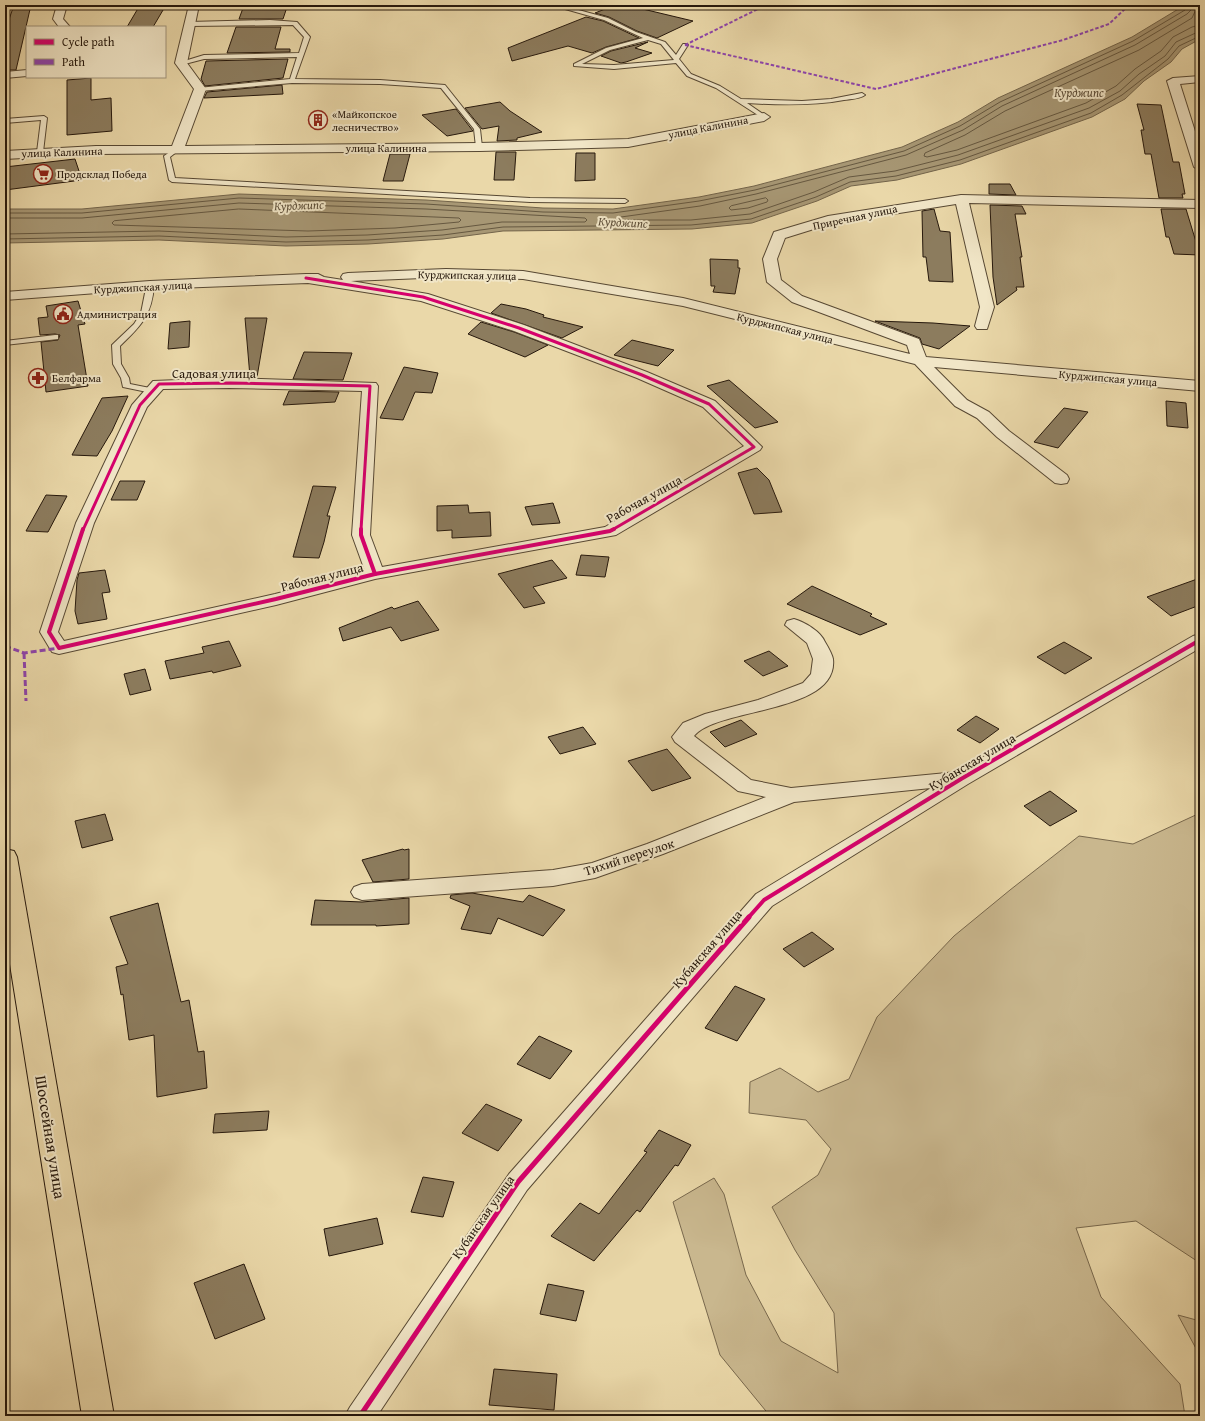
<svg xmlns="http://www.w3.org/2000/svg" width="1205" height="1421" viewBox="0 0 1205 1421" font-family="'Gentium Book Plus',serif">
<rect width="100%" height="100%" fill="#ead8a9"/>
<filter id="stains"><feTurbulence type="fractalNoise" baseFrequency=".005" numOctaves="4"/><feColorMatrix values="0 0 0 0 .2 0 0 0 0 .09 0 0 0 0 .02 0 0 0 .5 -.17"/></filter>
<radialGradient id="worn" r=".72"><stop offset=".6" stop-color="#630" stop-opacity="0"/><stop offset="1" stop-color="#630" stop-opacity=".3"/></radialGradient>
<g fill="#c9b78e" stroke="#78684d">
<path d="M1200,813V1263L1136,1221L1076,1228L1101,1297L1180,1384L1185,1416H770L720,1355L673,1202L714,1178L724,1194L746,1275L781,1341L838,1373L834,1313L795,1250L772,1207L818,1175L831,1149L806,1120L749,1113L750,1082L780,1068L818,1092L849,1079L877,1017L954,936L1010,890L1079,836L1133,844Z"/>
<path d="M1178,1315L1200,1321V1356Z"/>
</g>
<path fill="#a79774" stroke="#73644a" d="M1185,5H1200V39L1182,49L1171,62L1144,81L1125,99L1092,117L961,164L897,180L851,186L817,201L752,223L692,229L503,231L443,239L368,244L286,246L159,240L5,243V209H82L239,194L426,200L543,208L613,209L699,197L754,186L902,147L958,122L998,98L1132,37Z"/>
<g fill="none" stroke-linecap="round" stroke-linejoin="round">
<g stroke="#665840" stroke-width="1">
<path d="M1192,5L1191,10L1187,14L1135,45L1002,106L963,130L906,155L756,194L700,206L621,217L619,220H691L750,214L814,192L849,177L895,171L958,155L1089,108L1120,91L1139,74L1165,56L1176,42L1200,31"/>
<path d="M1198,5L1192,18L1139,50L1005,111L965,135L925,153L924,156L927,157L957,150L1086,103L1116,86L1135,69L1161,51L1173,37L1192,27L1200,25"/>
<path d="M766,198L768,200L767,202L748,208L731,210L729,208L731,206Z"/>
<path d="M239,209L459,218L461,220L459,222L395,228L308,231L114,225L112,223L114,221Z"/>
<path d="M5,213H82L239,198L426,204L543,212L613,213L699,201L755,190L904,151L960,126L1000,102L1133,41L1185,10L1187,5"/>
<path d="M5,218H82L239,203L426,209L585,218L587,220L585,222H502L442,230L367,235L286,237L159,231L5,234"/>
<path d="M5,239L159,236L286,242L368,240L443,235L503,227L691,225L751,219L816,197L850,182L896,176L960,160L1091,113L1122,95L1168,59L1179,46L1200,36"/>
</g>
</g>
<g fill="#8c7c5e" stroke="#26180c">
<path d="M14,5H31L16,70H5V31Z"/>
<path d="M140,5H166L153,27H127Z"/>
<path d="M615,5H626L693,21L657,38L637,31L609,17L595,13Z"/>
<path d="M287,7L283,19H239L243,8Z"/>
<path d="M586,17L603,21L639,38L606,47L592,53L568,46L512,61L508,48Z"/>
<path d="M236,27H281L275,49H290V52L227,53Z"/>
<path d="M648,42L635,48L652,53L626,62L621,63L601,56L611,51Z"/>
<path d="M288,59L283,78L205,86L201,79L206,61Z"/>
<path d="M91,78V100L111,98L112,131L67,135V80Z"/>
<path d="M282,85L283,94L204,98L207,92Z"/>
<path d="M500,102L510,111L542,132L517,138V140L497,141L499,126L482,129L465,108Z"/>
<path d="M1137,104L1161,105L1173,162H1179L1185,194H1182L1183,198H1159L1151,154H1145L1141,130H1144Z"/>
<path d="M456,109L473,131L447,136L422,115Z"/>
<path d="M496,152H516L514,180H494Z"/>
<path d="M576,153H595V180L575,181Z"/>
<path d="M390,154H410L403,181H383Z"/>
<path d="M75,159L82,180L5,190V167Z"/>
<path d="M989,184H1010L1016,195L989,194Z"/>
<path d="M990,205L1022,206L1026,214H1015L1022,257H1020L1024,287H1016L1017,290L997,305L993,277Z"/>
<path d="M934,209L940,231L950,232L953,282L929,281L926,257H923L922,211Z"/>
<path d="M1161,209H1186L1200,255L1174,254L1169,237H1166Z"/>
<path d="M710,259L738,260V268H740L735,294L713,292L715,286H711Z"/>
<path d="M78,301L85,324L78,325L88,386L46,392L41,342L58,340L60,335L55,334L40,335L38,318L48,317L46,306Z"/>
<path d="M501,304L526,309L544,315L543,317L583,327L562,338L491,313Z"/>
<path d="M245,318H267L257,377H250Z"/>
<path d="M190,321L189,347L168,349L170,323Z"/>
<path d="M875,321L933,323L970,326L939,349L922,344L920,338Z"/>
<path d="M481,322L514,332L548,345L525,357L468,334Z"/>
<path d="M632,340L674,350L658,366L614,355Z"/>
<path d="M304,352L352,353L343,380L293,379Z"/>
<path d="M404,367L438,373L432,393L415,392L403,420L380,418Z"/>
<path d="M729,380L778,422L755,428L707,386Z"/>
<path d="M289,391L339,392L335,402L283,405Z"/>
<path d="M128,396L112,431L97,456L72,455L102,398Z"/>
<path d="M1166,401L1186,403L1188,428L1167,426Z"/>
<path d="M1064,408L1088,412L1058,448L1034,442Z"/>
<path d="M757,468L769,480L782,512L754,514L738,473Z"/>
<path d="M120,481H145L137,500H111Z"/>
<path d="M313,486L336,487L327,516H330L324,542L319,558L293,557Z"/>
<path d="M46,495L67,496L48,532L26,531Z"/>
<path d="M553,503L560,523L532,525L525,507Z"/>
<path d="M468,505L469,513L490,512L491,536L452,538V530L437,531V506Z"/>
<path d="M581,555L609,557L605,577L576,575Z"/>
<path d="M552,560L567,578L533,587L545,603L524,608L498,574Z"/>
<path d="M105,570L110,592L102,593L107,619L78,624L75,611L77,580L79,573Z"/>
<path d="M1200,578V605L1171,616L1147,597Z"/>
<path d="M812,586L872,614L870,616L887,624L860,635L787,604Z"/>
<path d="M418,601L439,630L401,641L391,627L343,641L339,628L392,607L394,609Z"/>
<path d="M229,641L241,666L213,673L212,671L170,679L165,661L204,653L202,647Z"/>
<path d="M1064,642L1092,658L1065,674L1037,657Z"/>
<path d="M769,651L788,666L763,676L744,661Z"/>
<path d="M145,669L151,690L130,695L124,674Z"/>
<path d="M976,716L999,729L980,743L957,730Z"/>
<path d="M741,720L757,734L725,747L710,732Z"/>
<path d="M583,727L596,744L560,754L548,737Z"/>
<path d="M667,749L691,778L652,791L628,761Z"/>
<path d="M1050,791L1077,811L1050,826L1024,806Z"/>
<path d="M105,814L113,840L82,848L75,821Z"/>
<path d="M403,849L404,850L409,849V879L373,882L362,860Z"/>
<path d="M472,893L523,902L529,895L565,910L543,936L498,918L491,934L461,929L470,906L450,898L451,895Z"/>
<path d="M409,898V924L376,926V925H311L315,900L362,902Z"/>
<path d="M158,903L181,1002L189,1000L198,1052L204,1051L207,1088L157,1097L154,1035L129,1040L123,994L121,995L116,967L128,964L110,917Z"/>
<path d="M812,932L834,949L804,967L783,949Z"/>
<path d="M735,986L765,999L737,1041L705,1028Z"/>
<path d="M539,1036L572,1051L550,1079L517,1064Z"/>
<path d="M486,1104L522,1120L498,1151L462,1133Z"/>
<path d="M269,1111L267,1130L213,1133L215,1114Z"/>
<path d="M659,1130L691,1145L678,1166L675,1165L640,1212L637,1210L594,1261L551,1236L580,1203L599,1214L647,1152L644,1151Z"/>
<path d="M423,1177L454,1182L443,1217L411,1212Z"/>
<path d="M377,1218L383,1244L329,1256L324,1229Z"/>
<path d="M244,1264L265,1319L215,1339L194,1283Z"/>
<path d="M548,1284L584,1291L576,1321L540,1314Z"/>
<path d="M494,1369L557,1374L554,1410L489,1405Z"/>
</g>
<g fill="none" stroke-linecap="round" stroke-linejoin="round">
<defs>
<g id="lane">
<path d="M551,5H560L608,18L636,32L665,42L676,55L683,44H687L688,45L679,59L691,74L720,86L741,99L802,101L831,99L862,93L865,95C860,99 851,99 844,100C812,106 779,105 747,103L766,116V118L764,119L716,88L687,76L676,63L614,69L574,66V64L606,48L643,38L604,20ZM648,40L661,44L674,60L614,65L582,64L610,50Z"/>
<path d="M270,20L297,22L310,37L295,79L380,80L445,85L480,129L482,147L479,149L476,147L474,129L441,88L380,84L292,83L200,91L198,90V88L290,79L297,57L204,59L181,65L178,63L204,55L299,53L304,37L293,25L189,26L186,24L189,22Z"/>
<path d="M44,116L47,118L43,152L40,154L37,152L41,120L5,123V119Z"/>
<path d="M177,147L180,149L179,150L170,157L175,178L530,198L625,199L628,201L625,203L530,202L172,182L169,180L164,156Z"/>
<path d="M147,283L154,285C152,315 141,326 120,346L121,364L129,378L130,384L155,389V393H152L123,387L121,378L113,364L112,345L134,324L141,313Z"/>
<path d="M55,335H58V339L5,345V341Z"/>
</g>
<g id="street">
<path d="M57,5H67L63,19L70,27H59L53,19Z"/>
<path d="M189,5H199L187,63L206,89L185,146L479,143L628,139L764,113L770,117L764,121L628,147L479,151L96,154L5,159V151L96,146H172L194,89L175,63Z"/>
<path d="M27,70V76L5,78V72Z"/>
<path d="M1200,76V82L1180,84L1200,147V171L1194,167L1167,81L1173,78Z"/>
<path d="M961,195L1200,200V208L969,203L994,307L987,329H977L975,326L980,307L956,204L830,224L785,238L777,259L781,280L802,296L919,339L926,357L1200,381V391L934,367L967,400L989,412L1009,431L1067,475L1069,479L1067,483L1061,484L1055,483L997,437L977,418L955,406L915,364L683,306L523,279L446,277L351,281L428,294L524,325L647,372L715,401L762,447L760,450L616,535L375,579L276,605L59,654L52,652L40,632L76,523L132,405L153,381L230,378L376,383L378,386L370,535L382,567L605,527L744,446L703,407L637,378L514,331L421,301L308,283L150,289L5,300V292L150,281L306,274H318L324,277L343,280L341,277L343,274L348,273L446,269L523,271L683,298L910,354L907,345L792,302L767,282L763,259L774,232L828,216ZM230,388L362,391L352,535L365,571L275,594L64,641L58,632L94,523L147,407L163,389Z"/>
<path d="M794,619C805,622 821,632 825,642C828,647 832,654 833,659C839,714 717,707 694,736L751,780L791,788L957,772L1193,636L1200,634V648L968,784L772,906L527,1190L377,1416H345L350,1407L509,1174L756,894L931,788L794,802L663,854L595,878L553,886L362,900L354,897L351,892L354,887L362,884L553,870L592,863L647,844L766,797L738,791L675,742L672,737L683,723L705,714L758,700L803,683L811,674L813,659L807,643L785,625L787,621Z"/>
</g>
<path id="primary" d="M5,849L14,851L17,857L114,1416H82L5,933Z"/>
</defs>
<use href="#lane" stroke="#574833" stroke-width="2"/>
<use href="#street" stroke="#574833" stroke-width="2"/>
<use href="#primary" stroke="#26180c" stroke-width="2"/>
<use href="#lane" fill="#f1e6c7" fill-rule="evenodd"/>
<use href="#street" fill="#f1e6c7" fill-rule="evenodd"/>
<use href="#primary" fill="#ead8a9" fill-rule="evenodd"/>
<g stroke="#8e44ad" stroke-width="2" stroke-dasharray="3.5 2" stroke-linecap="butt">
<path d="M685,45L876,89L1063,40L1109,24L1129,5"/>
<path d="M685,45L766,5"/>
</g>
<g stroke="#8e44ad" stroke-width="3" stroke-dasharray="6 3" stroke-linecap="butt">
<path d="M5,646L24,653L59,648"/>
<path d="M24,653L26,701"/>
</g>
<defs>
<g id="cycleway-far2">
<path d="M306,278L423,297L519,328L642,375L709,404L754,447L612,530"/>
<path d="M83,530L140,405L159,384L230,383L370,386L361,530"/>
</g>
<g id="cycleway-far1">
<path d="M83,529L49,632L59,648L276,599L375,574"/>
<path d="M361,529V535L375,574"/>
<path d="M375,574L610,531L614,529"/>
<path d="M748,918L764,900L961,779L1200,640"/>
</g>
<path id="cycleway" d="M360,1416L518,1182L749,917"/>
</defs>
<use href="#cycleway-far2" stroke="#f1e6c7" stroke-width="5"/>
<use href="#cycleway-far1" stroke="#f1e6c7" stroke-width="6"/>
<use href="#cycleway" stroke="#f1e6c7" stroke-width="8"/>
<use href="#cycleway-far2" stroke="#d6006c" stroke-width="3"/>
<use href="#cycleway-far1" stroke="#d6006c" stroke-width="4"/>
<use href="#cycleway" stroke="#d6006c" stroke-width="5"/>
</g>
<defs>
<symbol id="building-ring" viewBox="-11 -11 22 22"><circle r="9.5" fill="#f1e6c7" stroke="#8f2418" stroke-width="1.5"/><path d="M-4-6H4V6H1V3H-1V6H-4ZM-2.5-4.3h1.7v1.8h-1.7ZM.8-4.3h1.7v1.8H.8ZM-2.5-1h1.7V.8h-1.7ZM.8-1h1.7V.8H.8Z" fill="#8f2418"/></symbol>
<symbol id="supermarket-ring" viewBox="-11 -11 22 22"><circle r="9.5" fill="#f1e6c7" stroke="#8f2418" stroke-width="1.5"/><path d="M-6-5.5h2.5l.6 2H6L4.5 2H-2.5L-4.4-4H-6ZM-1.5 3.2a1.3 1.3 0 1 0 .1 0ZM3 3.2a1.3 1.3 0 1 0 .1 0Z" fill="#8f2418"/></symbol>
<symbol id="civic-ring" viewBox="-11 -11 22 22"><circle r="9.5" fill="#f1e6c7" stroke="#8f2418" stroke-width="1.5"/><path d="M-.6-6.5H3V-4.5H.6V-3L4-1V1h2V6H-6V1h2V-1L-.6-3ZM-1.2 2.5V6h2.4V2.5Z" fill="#8f2418"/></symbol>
<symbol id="pharmacy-ring" viewBox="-11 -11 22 22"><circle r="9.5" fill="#f1e6c7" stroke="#8f2418" stroke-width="1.5"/><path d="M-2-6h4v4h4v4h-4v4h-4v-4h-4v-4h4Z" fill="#8f2418"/></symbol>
</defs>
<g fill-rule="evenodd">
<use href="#building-ring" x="307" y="109" width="22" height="22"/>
<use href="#supermarket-ring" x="32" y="163" width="22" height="22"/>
<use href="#civic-ring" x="52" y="303" width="22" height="22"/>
<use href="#pharmacy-ring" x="27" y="367" width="22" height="22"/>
</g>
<g text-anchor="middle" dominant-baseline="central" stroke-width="4" stroke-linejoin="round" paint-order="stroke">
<g font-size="11" fill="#26180c" stroke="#f1e6c7" text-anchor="start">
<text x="332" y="114">«Майкопское<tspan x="332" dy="13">лесничество»</tspan></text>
<text x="57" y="174">Продсклад Победа</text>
<text x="77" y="314">Администрация</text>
<text x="52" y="378">Белфарма</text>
</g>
<g font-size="11" fill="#26180c" stroke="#f1e6c7">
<text transform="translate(708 127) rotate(-11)">улица Калинина</text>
<text x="386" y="148">улица Калинина</text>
<text transform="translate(62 152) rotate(-2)">улица Калинина</text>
<text transform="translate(855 217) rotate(-12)">Приречная улица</text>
<text transform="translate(467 275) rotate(1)">Курджипская улица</text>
<text transform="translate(143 287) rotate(-3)">Курджипская улица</text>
<text transform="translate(785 328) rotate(14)">Курджипская улица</text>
<text transform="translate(1108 378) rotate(5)">Курджипская улица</text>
</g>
<g font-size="12" font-style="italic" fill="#5a4b36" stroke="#f1e6c7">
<text x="1079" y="92">Курджипс</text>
<text transform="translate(299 205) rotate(-2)">Курджипс</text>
<text transform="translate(623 222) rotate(3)">Курджипс</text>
</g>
<g font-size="13" fill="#26180c" stroke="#f1e6c7">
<text x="214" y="373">Садовая улица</text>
<text transform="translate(644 499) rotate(-29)">Рабочая улица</text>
<text transform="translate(322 577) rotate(-14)">Рабочая улица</text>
<text transform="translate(972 762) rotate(-31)">Кубанская улица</text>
<text transform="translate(629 857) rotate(-18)">Тихий переулок</text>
<text transform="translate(707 949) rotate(-49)">Кубанская улица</text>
<text transform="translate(483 1217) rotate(-55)">Кубанская улица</text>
</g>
<g font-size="16" fill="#26180c" stroke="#f1e6c7">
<text transform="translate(51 1137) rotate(81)">Шоссейная улица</text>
</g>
</g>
<rect width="1205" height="1421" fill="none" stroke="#ead8a9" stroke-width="20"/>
<rect x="6" y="6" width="1193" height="1409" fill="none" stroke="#26180c" stroke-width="2"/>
<rect x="10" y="10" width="1185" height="1401" fill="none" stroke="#26180c"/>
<rect x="26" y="26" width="140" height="52" fill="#f1e6c7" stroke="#a0947c"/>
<rect x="34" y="39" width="20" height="6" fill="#d6006c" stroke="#a0947c"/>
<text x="62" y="46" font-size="12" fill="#26180c">Cycle path</text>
<rect x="34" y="59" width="20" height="6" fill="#8e44ad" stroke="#a0947c"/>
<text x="62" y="66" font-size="12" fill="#26180c">Path</text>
<rect width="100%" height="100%" filter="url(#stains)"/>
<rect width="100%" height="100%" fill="url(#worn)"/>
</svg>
